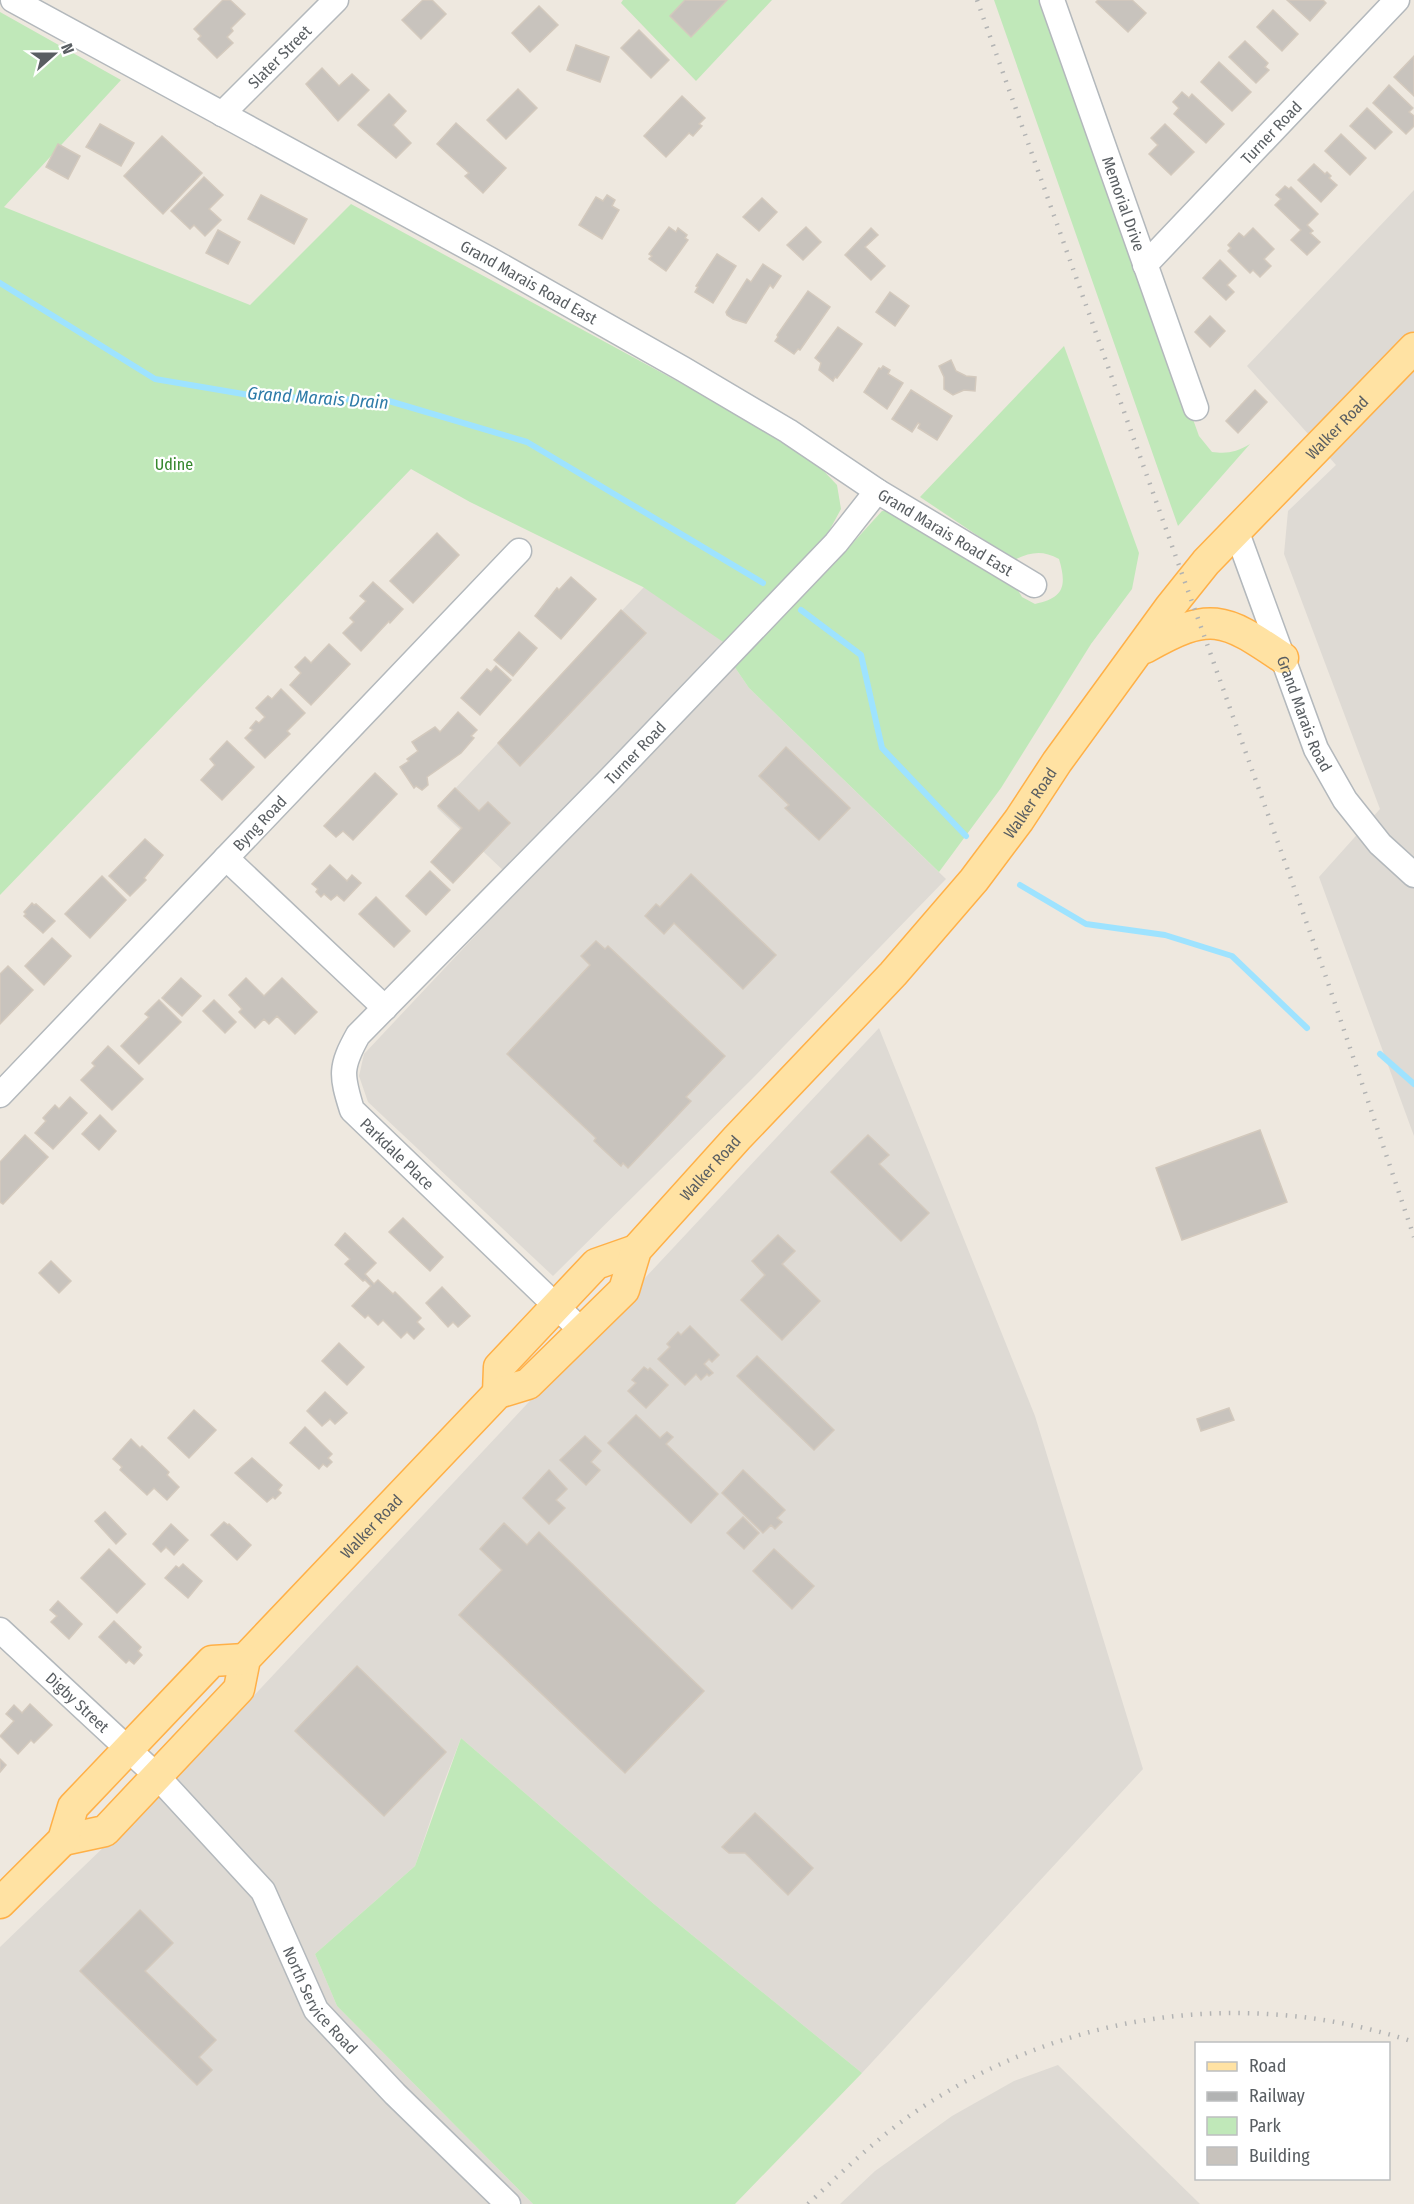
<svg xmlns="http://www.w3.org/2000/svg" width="1414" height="2204" viewBox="0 0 1414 2204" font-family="'Fira Sans Condensed',sans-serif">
<rect width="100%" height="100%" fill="#eee8df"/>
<g fill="#dedad4">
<path d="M1414,190V1136L1319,877L1380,809L1284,554L1288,511L1336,465L1247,366Z"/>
<path d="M644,587L720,639L726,644L734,666L749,688L946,879L752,1079L553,1276L368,1102L359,1076L364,1054L521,887L437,808Z"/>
<path d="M879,1028L1035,1416L1143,1769L862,2073L654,1904L461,1738L439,1795L415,1866L315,1954L337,2006L533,2204H0V1947L189,1765Z"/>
<path d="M1058,2065L1200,2204H840L875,2171L952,2116L1014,2081Z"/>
</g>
<g fill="#c0e8b9">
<path d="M623,0H685L670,16L691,37L727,0H772L696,81L621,3Z"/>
<path d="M994,0H1043L1199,436L1212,452C1228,454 1236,452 1250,444L1178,526Z"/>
<path d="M0,12L121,80L4,207L250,305L351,204L734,412L819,466L837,485L841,509L828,533L726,644L643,587L470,502L411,469L0,895Z"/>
<path d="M1064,346L1139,553L1132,589L1091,644L1001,788L939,872L749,688L734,666L830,568L882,511H892L1016,587L1022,597L1035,604C1064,598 1067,586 1059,559C1042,550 1031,552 1014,560L920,497Z"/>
<path d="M461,1738L654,1904L862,2073L735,2204H533L337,2006L315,1954L415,1866Z"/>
</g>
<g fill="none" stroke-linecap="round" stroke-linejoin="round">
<g stroke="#9ee3ff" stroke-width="6">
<path d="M0,283L155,379L255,396L389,401L527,442L763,583"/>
<path d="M801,610L861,655L882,748L966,836"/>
<path d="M1020,885L1086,924L1165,935L1232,956L1307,1028"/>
<path d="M1380,1054L1414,1084"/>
</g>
</g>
<g fill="#c8c3bd" stroke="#d3c9bd" stroke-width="1.5">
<path d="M223,0H230L245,14L231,28L233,31L227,37L233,43L217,58L198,39L201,36L194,29Z"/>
<path d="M423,0H432L446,14L421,39L402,20Z"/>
<path d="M685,0H727L691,37L670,16Z"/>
<path d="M1098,0H1132L1146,13L1128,32L1096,2Z"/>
<path d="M1287,0H1323L1326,3L1310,21Z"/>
<path d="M539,6L558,25L530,52L512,33Z"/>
<path d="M1273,10L1298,34L1282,51L1257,27Z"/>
<path d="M639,30L669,60L651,78L621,48Z"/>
<path d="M1245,41L1268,63L1265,67L1269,70L1256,83L1229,57Z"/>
<path d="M576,45L609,57L600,82L567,70Z"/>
<path d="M1414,56V96L1394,77Z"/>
<path d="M1219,62L1251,92L1232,111L1201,82Z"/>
<path d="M322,68L339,86L352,74L369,90L338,121L306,84Z"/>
<path d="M1389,85L1413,108L1409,112L1414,116V126L1406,134L1373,103Z"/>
<path d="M518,89L537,108L506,139L487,120Z"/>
<path d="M1182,92L1189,98L1192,94L1224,124L1206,143L1174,114L1179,108L1173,102Z"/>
<path d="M389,94L406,111L393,125L411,143L396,158L358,125Z"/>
<path d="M682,96L705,118L699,124L702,126L693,136L689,133L666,157L644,136Z"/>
<path d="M1367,108L1392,132L1375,149L1350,126Z"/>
<path d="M456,123L506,168L483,193L465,176L469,173L437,144Z"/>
<path d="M100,124L134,143L121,166L86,147Z"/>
<path d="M1165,124L1194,152L1171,175L1149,154L1158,145L1151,138Z"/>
<path d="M1341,134L1366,158L1350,175L1325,151Z"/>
<path d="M162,136L202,173L163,214L124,176Z"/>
<path d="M58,144L80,156L68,179L46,167Z"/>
<path d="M1314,164L1325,174L1327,172L1331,176L1329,178L1337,185L1321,202L1298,180Z"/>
<path d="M204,177L223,195L209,209L221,220L205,236L194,225L190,229L171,211Z"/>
<path d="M1285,186L1289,189L1291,187L1318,214L1307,225L1313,231L1310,233L1320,242L1307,255L1291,240L1301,230L1275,205L1281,199L1276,195Z"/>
<path d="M261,195L307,219L294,244L248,219Z"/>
<path d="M607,195L615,200L612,206L619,210L602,239L579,225L596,197L603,201Z"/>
<path d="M762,198L777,212L759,231L743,217Z"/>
<path d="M669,227L676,232L678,228L687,235L685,238L688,240L666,271L649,259L652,256L649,254Z"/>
<path d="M806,227L821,242L803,260L787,245Z"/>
<path d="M871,228L878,235L865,247L885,266L871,280L845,255Z"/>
<path d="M1253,228L1274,249L1264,259L1271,266L1260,277L1253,270L1250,273L1228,251L1231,248L1228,245L1239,233L1244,237Z"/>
<path d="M218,230L240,242L228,264L206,253Z"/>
<path d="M717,254L736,266L713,303L695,292L698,287L696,286Z"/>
<path d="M1220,260L1236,276L1227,285L1234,292L1226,300L1203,278Z"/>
<path d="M763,264L781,276L773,288L770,285L746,323L733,319L727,315L726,312L747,279L751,282Z"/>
<path d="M808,291L830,307L800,350L798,349L794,354L775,341L778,337L777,335Z"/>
<path d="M890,292L909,306L895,326L876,312Z"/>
<path d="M1210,316L1225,331L1210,347L1195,332Z"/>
<path d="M838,327L862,344L837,378L835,377L833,381L819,370L821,363L815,358Z"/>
<path d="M951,360L956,371L966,376L976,377L975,391L964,390L953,395L944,389V377L939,366Z"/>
<path d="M883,366L890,370L888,374L903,383L887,409L864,392L879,368L881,369Z"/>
<path d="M911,390L952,416L937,440L918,428L920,424L918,423L912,432L892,419Z"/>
<path d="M1255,390L1267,402L1238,433L1226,421Z"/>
<path d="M437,533L459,555L413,603L390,581Z"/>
<path d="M571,577L596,599L561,639L535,616L557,588L559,590Z"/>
<path d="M373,582L403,609L390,623L389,621L361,651L343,633L354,622L350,618L366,601L360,596Z"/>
<path d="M621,610L646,633L520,766L498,743Z"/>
<path d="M519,632L537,648L513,676L494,660Z"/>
<path d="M329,644L350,664L311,705L290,685L301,673L295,667L305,657L311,663Z"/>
<path d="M496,666L511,680L480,715L461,698L487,669L491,672Z"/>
<path d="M281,689L305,713L287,731L290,734L265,758L245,738L253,730L250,728L256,721L259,723L265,717L256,708L268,696L272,699Z"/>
<path d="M458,712L477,730L471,736L474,738L461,753L427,777L428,785L422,790L416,786L414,788L400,767L409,761L407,759L418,751L412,742L435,727L440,732Z"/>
<path d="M227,741L254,767L222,800L201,780L215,765L210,759Z"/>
<path d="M786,747L850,808L819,840L785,808L789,805L759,776Z"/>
<path d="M375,773L397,794L353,840L343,831L336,837L324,826Z"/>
<path d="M455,788L479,811L488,802L510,823L453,883L431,862L462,828L438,806Z"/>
<path d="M145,839L163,855L144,878L146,880L130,896L109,876Z"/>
<path d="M330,865L347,881L352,875L361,883L344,901L337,895L331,900L324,894L321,897L316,892L318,889L312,884Z"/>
<path d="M430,871L450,890L426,915L406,896Z"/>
<path d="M691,874L776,955L743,989L674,923L664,934L645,916L656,904L660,907Z"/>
<path d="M102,876L126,900L90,938L65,914Z"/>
<path d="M376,897L410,931L394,947L359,914Z"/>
<path d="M32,903L34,905L36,904L55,921L43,933L24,916L26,914L24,912Z"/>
<path d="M52,938L71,956L44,985L25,966Z"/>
<path d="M596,941L605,949L608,946L725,1056L686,1097L691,1101L628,1168L623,1163L621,1166L594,1141L596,1138L507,1054L590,965L581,956Z"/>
<path d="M8,966L33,990L0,1024V974Z"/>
<path d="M181,978L201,996L182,1016L162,998Z"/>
<path d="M246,978L264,996L282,978L317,1012L295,1034L277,1016L269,1024L264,1019L255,1028L239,1012L242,1009L229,995Z"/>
<path d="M159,1000L181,1022L139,1064L121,1046L149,1017L145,1014Z"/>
<path d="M214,1000L236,1022L225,1033L203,1011Z"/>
<path d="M108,1046L143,1079L112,1110L81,1080L95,1066L92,1063Z"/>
<path d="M70,1097L87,1113L53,1149L35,1133L46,1121L43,1118L55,1105L59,1109Z"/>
<path d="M100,1115L116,1131L99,1150L82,1134Z"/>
<path d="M1260,1130L1287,1202L1182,1240L1156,1168Z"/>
<path d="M25,1135L48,1157L3,1204L0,1202V1162Z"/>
<path d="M868,1135L889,1155L879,1164L929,1213L901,1241L831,1172Z"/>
<path d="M403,1218L443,1257L430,1271L389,1232Z"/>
<path d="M345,1233L376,1263L365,1274L374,1284L378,1280L393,1294L395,1292L421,1318L417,1322L424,1329L414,1339L407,1332L401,1338L383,1320L378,1325L368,1315L365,1318L352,1306L371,1286L365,1280L363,1281L345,1264L350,1259L335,1245Z"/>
<path d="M778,1235L795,1251L782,1264L820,1301L782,1340L741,1300L765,1275L752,1261Z"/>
<path d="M51,1261L71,1281L59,1293L39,1273Z"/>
<path d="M442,1287L470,1316L458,1327L453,1322L448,1327L426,1303Z"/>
<path d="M690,1326L719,1355L712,1362L709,1359L704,1364L713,1373L709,1376L707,1374L701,1380L696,1374L685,1385L658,1359L670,1347L667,1344L678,1332L681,1335Z"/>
<path d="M339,1343L364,1367L347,1385L322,1361Z"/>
<path d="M757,1356L834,1430L814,1450L737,1376Z"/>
<path d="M644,1367L648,1370L650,1368L668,1385L646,1408L628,1391L636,1383L632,1380Z"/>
<path d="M325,1392L347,1413L335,1424L330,1419L322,1426L307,1411Z"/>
<path d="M1229,1408L1234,1420L1201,1431L1197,1419Z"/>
<path d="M194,1410L216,1430L189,1458L168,1438Z"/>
<path d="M636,1415L660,1438L667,1432L673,1437L666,1444L718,1494L691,1523L608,1443Z"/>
<path d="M305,1427L332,1454L328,1458L332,1462L327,1467L323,1464L319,1469L290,1443Z"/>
<path d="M585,1436L601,1451L591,1462L600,1470L586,1485L560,1460Z"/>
<path d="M131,1439L140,1448L142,1446L169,1472L167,1475L179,1487L167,1500L154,1488L147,1495L120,1470L122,1467L113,1459Z"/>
<path d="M252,1458L282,1485L278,1490L281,1493L275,1499L273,1497L267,1502L235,1473Z"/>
<path d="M549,1470L567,1489L556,1500L565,1508L549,1524L523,1498Z"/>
<path d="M743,1470L785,1510L777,1518L782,1522L775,1529L771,1525L763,1533L722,1493Z"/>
<path d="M105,1512L126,1534L116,1544L95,1521Z"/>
<path d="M743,1517L759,1533L744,1549L727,1533Z"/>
<path d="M224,1522L228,1525L229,1524L251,1545L237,1560L211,1535Z"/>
<path d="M504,1523L527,1545L539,1532L704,1691L625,1773L459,1615L502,1570L480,1549Z"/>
<path d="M171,1524L188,1540L174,1555L166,1547L161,1552L153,1544Z"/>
<path d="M109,1549L145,1584L117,1613L81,1578Z"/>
<path d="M774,1549L814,1586L792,1609L753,1571Z"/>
<path d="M183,1564L202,1581L188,1598L165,1578L176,1566L179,1568Z"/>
<path d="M58,1601L82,1624L69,1639L51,1622L57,1616L50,1610Z"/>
<path d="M114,1621L141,1647L138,1651L142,1655L134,1664L129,1660L126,1663L99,1637Z"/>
<path d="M357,1666L446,1752L384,1816L295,1731Z"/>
<path d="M30,1704L52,1725L34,1743L31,1740L18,1754L0,1736L14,1721L6,1714L14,1705L22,1713Z"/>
<path d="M0,1759L6,1765L0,1772Z"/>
<path d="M755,1813L813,1868L788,1895L745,1853H729L722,1847Z"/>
<path d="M140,1910L173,1943L145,1971L216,2040L199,2057L212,2070L197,2085L80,1971Z"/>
</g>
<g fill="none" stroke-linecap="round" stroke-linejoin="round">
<defs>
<g id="minor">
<path id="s1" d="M13,0L489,259L683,369L788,431L877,491L1034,585"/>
<path id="s2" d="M1052,0L1196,408"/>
<path id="s3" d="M222,114L336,0"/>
<path id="s4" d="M1145,265L1397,0"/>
<path id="s5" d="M1236,530L1316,749L1345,800L1380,844L1414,875"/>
<path d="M226,858L385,1008"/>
<path id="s6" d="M0,1095L519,551"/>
<path id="s7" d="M581,1330L352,1110C341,1075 340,1067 358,1035L611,778L836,543L877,491"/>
<path id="s8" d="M0,1630L157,1776L263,1891L316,2010L395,2094L508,2204"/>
</g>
<g id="major">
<path d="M1145,648C1210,611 1223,617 1283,658"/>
<path d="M498,1393L499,1367L596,1264L636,1250"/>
<path id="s9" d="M63,1840L105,1831L239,1689L245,1659L498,1393L528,1384L624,1290L636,1250L737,1138L893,974L974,880L1019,820L1057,762L1170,607L1206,562L1414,348"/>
<path d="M0,1903L63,1840L73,1807L212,1661L245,1659"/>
</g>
</defs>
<use href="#minor" stroke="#b3b8bc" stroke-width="27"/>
<use href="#major" stroke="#ffb047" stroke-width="33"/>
<use href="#minor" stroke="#fff" stroke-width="24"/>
<use href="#major" stroke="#ffe2a3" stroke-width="30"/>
<g stroke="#b2b3b3" stroke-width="4.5" stroke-dasharray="1.5 8" stroke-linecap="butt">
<path d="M977,0L1326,977L1414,1237"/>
<path d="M808,2204C842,2172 876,2139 915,2112C1063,2012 1244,1986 1414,2042"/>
</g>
</g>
<g text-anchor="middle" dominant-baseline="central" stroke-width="4.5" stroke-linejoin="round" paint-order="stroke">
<g font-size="16" fill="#595e62" stroke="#fff">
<text stroke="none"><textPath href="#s3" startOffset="81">Slater Street</textPath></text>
<text stroke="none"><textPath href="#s4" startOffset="183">Turner Road</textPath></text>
<text stroke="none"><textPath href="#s2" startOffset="216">Memorial Drive</textPath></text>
<text stroke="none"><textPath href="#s1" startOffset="588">Grand Marais Road East</textPath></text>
<text stroke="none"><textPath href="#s9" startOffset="1926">Walker Road</textPath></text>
<text stroke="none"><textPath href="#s1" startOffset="1074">Grand Marais Road East</textPath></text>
<text stroke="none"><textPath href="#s5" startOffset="196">Grand Marais Road</textPath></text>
<text stroke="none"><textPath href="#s7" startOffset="792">Turner Road</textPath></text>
<text stroke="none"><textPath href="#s9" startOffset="1440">Walker Road</textPath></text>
<text stroke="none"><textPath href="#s6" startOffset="376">Byng Road</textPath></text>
<text transform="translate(397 1154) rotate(44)">Parkdale Place</text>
<text stroke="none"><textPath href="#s9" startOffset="954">Walker Road</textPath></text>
<text stroke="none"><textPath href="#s9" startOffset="452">Walker Road</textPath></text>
<text stroke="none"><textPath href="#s8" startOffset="106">Digby Street</textPath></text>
<text stroke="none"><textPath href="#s8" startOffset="495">North Service Road</textPath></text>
</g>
<g font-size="16" fill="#35872c" stroke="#fff">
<text x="174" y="464">Udine</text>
</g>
<g font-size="18" font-style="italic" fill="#2e7ba8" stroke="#fff">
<text transform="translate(318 398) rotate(4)">Grand Marais Drain</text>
</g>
</g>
<rect x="1195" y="2042" width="195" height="138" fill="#ffffff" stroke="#bdbfc0" stroke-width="1.5"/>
<rect x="1207" y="2062" width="30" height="9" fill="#ffe2a3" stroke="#bdbfc0" stroke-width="1.5"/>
<text x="1249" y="2072" font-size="18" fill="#595e62">Road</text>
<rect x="1207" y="2092" width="30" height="9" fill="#b2b3b3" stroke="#bdbfc0" stroke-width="1.5"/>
<text x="1249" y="2102" font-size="18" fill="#595e62">Railway</text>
<rect x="1207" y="2117" width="30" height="18" fill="#c0e8b9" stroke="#bdbfc0" stroke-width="1.5"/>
<text x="1249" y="2132" font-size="18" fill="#595e62">Park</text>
<rect x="1207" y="2147" width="30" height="18" fill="#c8c3bd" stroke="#bdbfc0" stroke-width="1.5"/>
<text x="1249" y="2162" font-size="18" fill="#595e62">Building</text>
<g transform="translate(54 54) rotate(69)" stroke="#ffffff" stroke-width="4.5" paint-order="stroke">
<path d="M0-4.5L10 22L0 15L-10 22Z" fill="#595e62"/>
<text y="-9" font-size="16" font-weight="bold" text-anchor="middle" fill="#595e62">N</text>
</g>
</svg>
